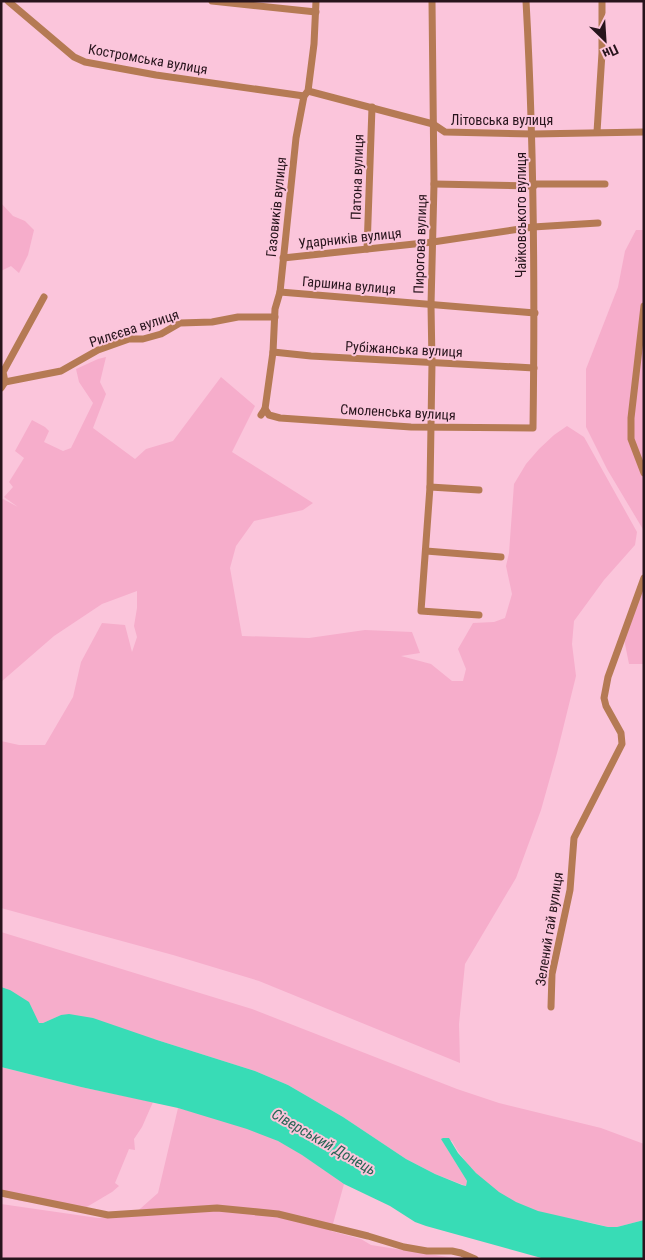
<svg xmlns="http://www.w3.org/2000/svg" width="645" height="1260" viewBox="0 0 645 1260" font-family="'Roboto Condensed',sans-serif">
<rect width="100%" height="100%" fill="#fbc5db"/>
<g fill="#f6adcb">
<path d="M1,203L13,216L25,221L34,230L28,255L19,273L11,266L1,271Z"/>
<path d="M636,230H644V531L607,469L586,427V369L618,287L625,251Z"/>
<path d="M106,357L100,382L106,394L93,428L135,459L146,449L173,441L221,377L255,406L232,452L313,503L303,510L254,521L236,546L230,568L242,636L309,638L365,630L412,632L420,653L401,656L431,664L452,681H463L466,669L458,649L473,623L494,622L505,618L512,594L506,566L509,553L514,484L526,464L539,449L554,435L567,426L584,437L637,532L635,545L604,580L574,621L572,644L576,676L557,753L541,810L516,878L465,964L459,1024L460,1063L259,981L173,955L1,908V741L19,745H45L73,697L81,662L102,623L125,625L132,652L137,637L134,626L137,608V591L102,604L54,636L1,682V500L3,499L18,507L4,497L13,487L9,482L24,458L15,451L32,420L45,427L49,431L44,442L63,451L71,448L93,403L79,382L76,369L98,359Z"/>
<path d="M644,583V664H629L624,639Z"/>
<path d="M1,932L252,1009L457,1089L499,1103L601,1128L644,1144V1220L617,1227H608C584,1220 557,1218 533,1210C502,1200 467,1170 452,1141L442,1140L467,1181L466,1186L435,1174L406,1159L343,1117L288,1085L255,1071L157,1040L61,1015L43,1023H39L10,990L1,987Z"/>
<path d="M1,1067L81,1087L153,1102L142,1127L134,1139L135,1150L129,1149L115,1183L119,1186L112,1192L85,1208L20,1201L1,1196Z"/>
<path d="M178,1108C212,1117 249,1126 280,1142C303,1154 323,1169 344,1184L331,1231L361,1239L371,1245L461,1259H1V1204L98,1218L132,1216L158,1193Z"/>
</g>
<path fill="#38dcb6" d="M1,987L10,990L29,1002L39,1023H43L61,1015L69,1014L93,1018L157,1040L255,1071L288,1085L343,1117L406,1159L435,1174L462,1185L466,1186L467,1181L441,1139L443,1138H449L458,1153L476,1173L499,1192L516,1202L538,1211L608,1227H617L644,1220V1259H545L426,1226L415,1222L390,1206L344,1184L302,1155L278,1141L247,1129L178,1108L81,1087L1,1067Z"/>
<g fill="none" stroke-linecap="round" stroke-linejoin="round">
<g stroke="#b57a54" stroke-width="7">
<path d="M8,1L74,57L85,62L156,75L304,96"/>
<path d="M212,1L316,12"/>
<path d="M432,1L434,184L431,305L432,363L430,487L421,611L479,615"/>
<path d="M308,91L433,124L445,132L533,134L644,132"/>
<path d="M597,132L602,53V1"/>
<path d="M434,184L534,186L536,184H605"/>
<path d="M367,249L372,107"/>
<path d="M283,258L433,242L533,227L598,223"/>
<path d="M280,292L535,313"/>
<path d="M644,306L631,418V439L644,473"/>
<path d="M273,352L311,356L534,368"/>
<path d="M5,382L61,371L98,350L129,339H143L161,334L180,323L212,322L238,317H275"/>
<path d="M1,388L5,382L3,372L44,297"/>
<path d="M265,409L269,415L280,418L411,427L533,428C535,286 534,144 526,1"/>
<path d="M261,415L265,409L273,352L275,309L280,292L296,138L304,96L308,91L314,44L316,1"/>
<path d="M430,487L479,490"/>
<path d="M426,551L501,557"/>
<path d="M551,1007L552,974L570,890L574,838L622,744L621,733L606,706L604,698L608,677L644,578"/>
<path d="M1,1193L108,1215L217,1208L278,1214L368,1236L404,1247L427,1251H452L461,1253L475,1259"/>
</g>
</g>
<g text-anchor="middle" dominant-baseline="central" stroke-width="4" stroke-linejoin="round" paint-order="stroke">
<g font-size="14" fill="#27141c" stroke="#fbc5db">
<text transform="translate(148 59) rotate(10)">Костромська вулиця</text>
<text x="502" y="120">Літовська вулиця</text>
<text transform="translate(357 177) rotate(-88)">Патона вулиця</text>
<text transform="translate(276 207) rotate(-84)">Газовиків вулиця</text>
<text transform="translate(521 215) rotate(-90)">Чайковського вулиця</text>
<text transform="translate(350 238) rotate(-6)">Ударників вулиця</text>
<text transform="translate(420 244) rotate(-88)">Пирогова вулиця</text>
<text transform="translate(349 285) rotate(5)">Гаршина вулиця</text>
<text transform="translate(134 328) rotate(-18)">Рилєєва вулиця</text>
<text transform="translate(404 349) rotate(3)">Рубіжанська вулиця</text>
<text transform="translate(398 412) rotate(3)">Смоленська вулиця</text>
<text transform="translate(549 929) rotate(-81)">Зелений гай вулиця</text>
</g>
<g font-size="15" font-style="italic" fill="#276454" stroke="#fbc5db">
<text transform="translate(324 1142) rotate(30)">Сіверський Донець</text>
</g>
</g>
<rect width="645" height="1260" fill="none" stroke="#27141c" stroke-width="5"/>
<g transform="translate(605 40) rotate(155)" stroke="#fbc5db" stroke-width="4" paint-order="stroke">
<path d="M0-4L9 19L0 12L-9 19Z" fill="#27141c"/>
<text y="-8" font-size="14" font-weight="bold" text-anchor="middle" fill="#27141c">Пн</text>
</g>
</svg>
